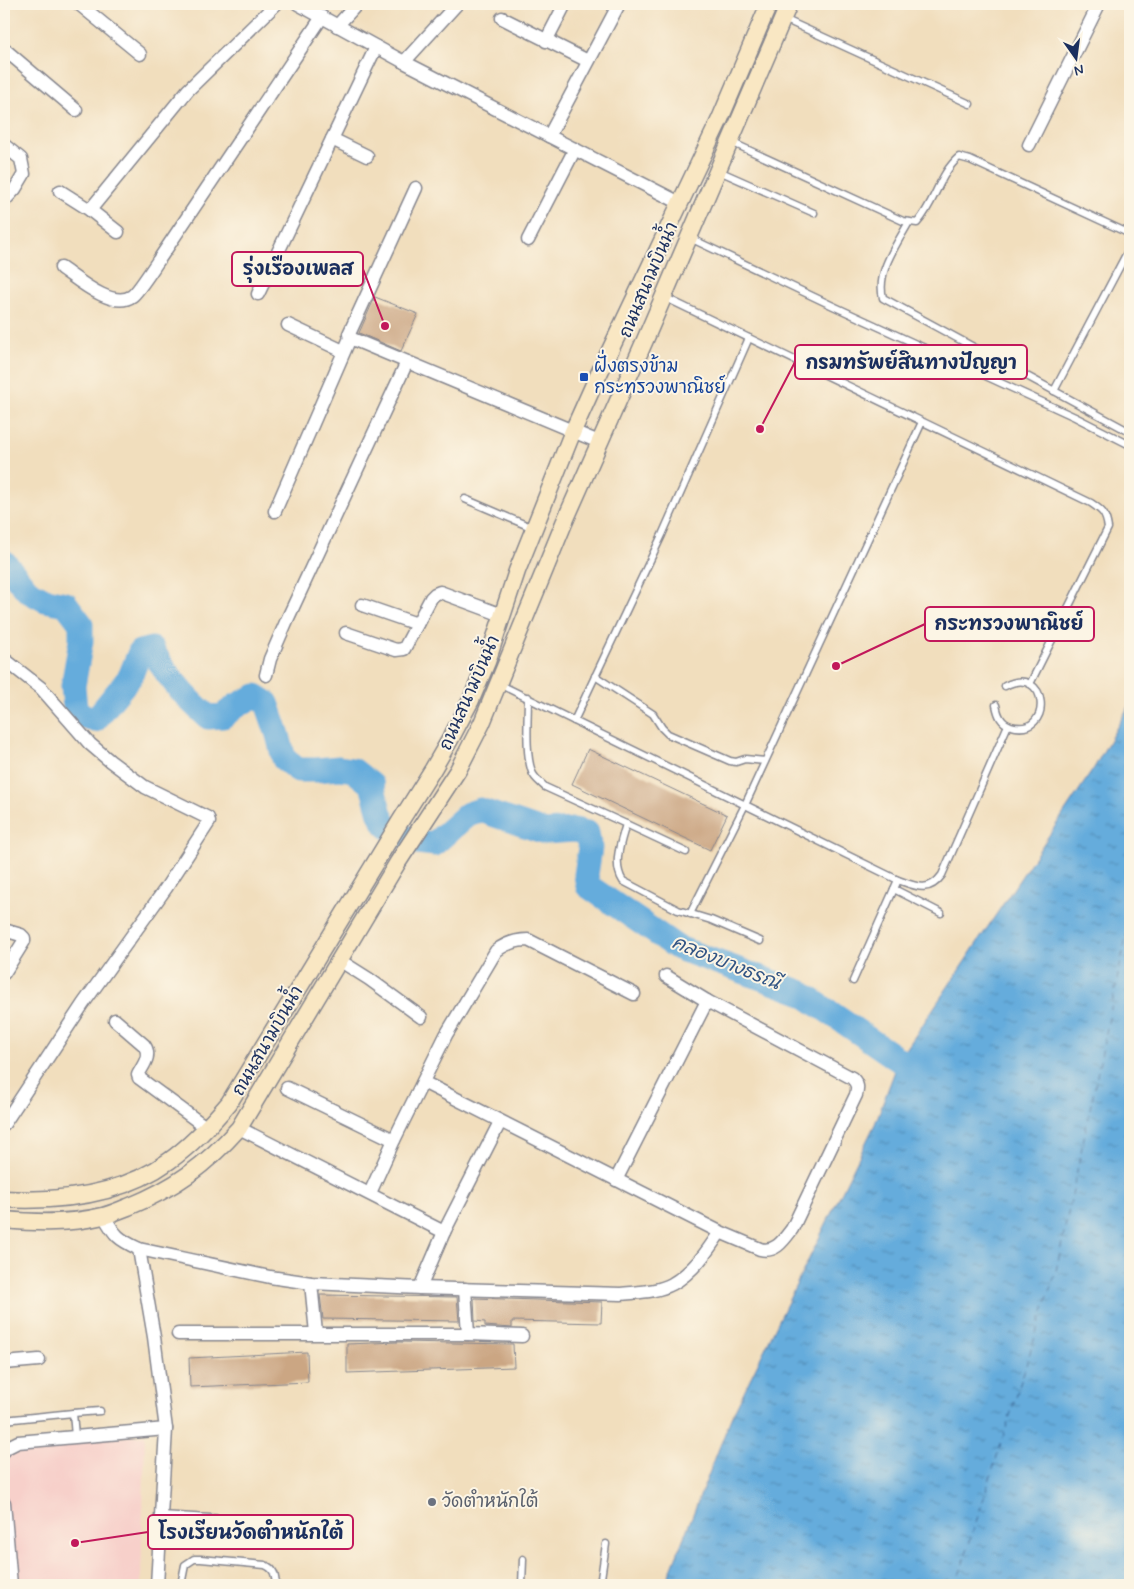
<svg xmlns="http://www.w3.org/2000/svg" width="1134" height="1589" viewBox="0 0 1134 1589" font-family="Mynerve,'Playpen Sans Thai',sans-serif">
<defs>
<pattern id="water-ripples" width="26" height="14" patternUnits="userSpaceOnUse" patternTransform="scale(1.25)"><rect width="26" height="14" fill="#65acdc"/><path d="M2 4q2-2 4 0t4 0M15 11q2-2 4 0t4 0" fill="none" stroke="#528cb6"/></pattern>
</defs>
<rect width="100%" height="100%" fill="#fcf5e5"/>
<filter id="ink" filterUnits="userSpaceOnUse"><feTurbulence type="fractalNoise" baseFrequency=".02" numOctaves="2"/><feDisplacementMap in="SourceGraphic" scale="10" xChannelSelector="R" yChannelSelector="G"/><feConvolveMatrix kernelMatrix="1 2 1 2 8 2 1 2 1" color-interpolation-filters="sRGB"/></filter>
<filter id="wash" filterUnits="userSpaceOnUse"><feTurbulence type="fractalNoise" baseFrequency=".0096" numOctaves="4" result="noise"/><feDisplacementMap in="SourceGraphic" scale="20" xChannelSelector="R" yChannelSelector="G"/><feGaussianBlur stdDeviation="1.12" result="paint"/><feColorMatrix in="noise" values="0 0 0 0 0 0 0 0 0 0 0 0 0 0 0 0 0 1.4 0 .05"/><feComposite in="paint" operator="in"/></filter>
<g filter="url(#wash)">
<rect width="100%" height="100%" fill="#f1debd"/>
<path fill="#f7d0ca" d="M145,1435L141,1585H13L4,1500V1453L7,1446Z"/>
<path fill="url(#water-ripples)" stroke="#406e9d" d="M1130,704V1585H665L731,1418L875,1124L899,1060L1094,768Z"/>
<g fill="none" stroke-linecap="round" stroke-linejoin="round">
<path stroke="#65acdc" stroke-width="25" d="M4,562L28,591L45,600L66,604L81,624V641L73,686L75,708L82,715L95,720L130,677L140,652L152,649C166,675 186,698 208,717L223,716L236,706L256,696L267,703L278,735L284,759L298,770H316L339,768L353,770L372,785L380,814L386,825L398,834L417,842L434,844L468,814L480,810L545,832L574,830L587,833L590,848L586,875L588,886L678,948L800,992L899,1060L932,1065"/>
<path stroke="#315484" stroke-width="1" stroke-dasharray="6 5" stroke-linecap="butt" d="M956,1585L1056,1271L1130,918"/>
</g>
<g id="blocks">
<g fill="#cba683">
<path d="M375,297L418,314L401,351L359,333Z"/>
<path d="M588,749L727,815L710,850L572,784Z"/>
<path d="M320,1295L457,1297L459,1321L323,1319Z"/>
<path d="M474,1298L602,1302L601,1323L512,1321V1328L485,1326V1322L475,1321Z"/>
<path d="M398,1342L513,1344L514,1367L347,1373V1344Z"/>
<path d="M307,1352L308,1382L190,1387L189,1358Z"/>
</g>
</g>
</g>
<g filter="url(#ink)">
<use href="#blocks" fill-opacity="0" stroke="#86868e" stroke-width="1"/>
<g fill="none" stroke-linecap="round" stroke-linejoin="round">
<defs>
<g id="lane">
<path d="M784,19L970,104"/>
<path d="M731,142L903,221L917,223C935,203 939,174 959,157L970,160L1130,234"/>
<path d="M719,171L814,213"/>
<path d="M909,222C897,244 876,272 883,298L1130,432"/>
<path d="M690,238L831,305L1075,417L1128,444"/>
<path d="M664,297L1091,503C1103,511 1106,514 1108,528L1030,684"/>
<path d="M1054,391L1130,247"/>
<path d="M465,499L533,528"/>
<path d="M595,676L653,714L662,728L668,734L730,761L736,762L745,759L765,761"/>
<path d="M499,684L898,880C917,887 929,893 942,875L1008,725"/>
<path d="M528,697C528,718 525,753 532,772C534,778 540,782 545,787L626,824C621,842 612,864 623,881L678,910L711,920L760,941"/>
<path d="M996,705C998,715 1001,723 1011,726C1054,738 1049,663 1005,686"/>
<path d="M574,721L662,535L749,338"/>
<path d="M626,824L686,852"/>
<path d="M894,889L941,913"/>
<path d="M690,914L745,805L922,422"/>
<path d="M853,981L898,880"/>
<path d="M73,1413L100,1411"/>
<path d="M4,1420L73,1413L75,1436"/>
<path d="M161,1515L258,1521"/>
<path d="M157,1583L173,1585"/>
<path d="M181,1585L185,1565L194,1559H201L265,1565C275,1569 275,1576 276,1585"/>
<path d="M522,1585L523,1559"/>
<path d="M600,1585L606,1544"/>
</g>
<g id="street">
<path d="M79,4L140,54"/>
<path d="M298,4L404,62L680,203"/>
<path d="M502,18L588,61"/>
<path d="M337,26L357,4"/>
<path d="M546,41L565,4"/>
<path d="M4,49L76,110"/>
<path d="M404,62L457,4"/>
<path d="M549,136L619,4"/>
<path d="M332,139L367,156"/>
<path d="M4,145L21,159L24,174L15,189L4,201"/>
<path d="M1029,145L1099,4"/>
<path d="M60,191L90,210"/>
<path d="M118,232L90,210L188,90L276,4"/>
<path d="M528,240L575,149"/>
<path d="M61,268C77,279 113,310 132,296C138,292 153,268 158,261L322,17"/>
<path d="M258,294L376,47"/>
<path d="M288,325L343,351"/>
<path d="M350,338L599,442"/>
<path d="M275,511L350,338L349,334L416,188"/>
<path d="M362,605L417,624"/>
<path d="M346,633L396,650L404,649L431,598L435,594L440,592L502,615"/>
<path d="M4,659L41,688L90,744L110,761L145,787L208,818L209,822L166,888L83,1004L4,1124"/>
<path d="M266,675L270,659L287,620L407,362"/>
<path d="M4,930L21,935L24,938V941L4,973"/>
<path d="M339,960L369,979L421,1017"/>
<path d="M115,1020L144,1045C152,1056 143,1065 138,1075L139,1078L207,1128"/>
<path d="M423,1082L720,1232L760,1249C775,1253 783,1241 792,1229L856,1095C858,1088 858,1084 852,1078L707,1001L666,976"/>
<path d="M287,1088L394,1140"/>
<path d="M239,1128L444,1232"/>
<path d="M616,1180L707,1001"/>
<path d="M370,1193L394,1140L446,1035L496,951C506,943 515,940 528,940L634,994"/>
<path d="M104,1216C115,1236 118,1239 139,1249L270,1277L311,1283L420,1288L621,1294C638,1292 657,1292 672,1284C693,1272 707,1252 720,1232"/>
<path d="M139,1249L154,1337L166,1429L157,1585"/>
<path d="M311,1283L316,1333"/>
<path d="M420,1288L444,1232L500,1122"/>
<path d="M465,1289L468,1334"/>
<path d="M178,1334H468L522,1336"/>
<path d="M4,1363L39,1360"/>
<path d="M4,1451L6,1448L18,1442L166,1429"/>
<path d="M4,1503L11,1585"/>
</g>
<g id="secondary">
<path d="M4,1199C60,1202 122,1195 169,1161C192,1145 211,1124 229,1103L401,820L433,769L452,736L471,700L487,662L517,571L573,431L595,382L720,119L769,4"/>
<path d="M4,1220C37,1223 70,1224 103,1216C111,1214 120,1210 128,1207C175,1188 206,1165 239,1128L398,862L458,770L482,723L564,523L645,340L789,4"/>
</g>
</defs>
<use href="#lane" stroke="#86868e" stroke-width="9"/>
<use href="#street" stroke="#86868e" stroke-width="15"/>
<use href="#secondary" stroke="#86868e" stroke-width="19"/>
<use href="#lane" stroke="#fff" stroke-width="6"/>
<use href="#street" stroke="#fff" stroke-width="12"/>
<use href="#secondary" stroke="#f9e7c3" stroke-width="16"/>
</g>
</g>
<rect fill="#1a4fb4" stroke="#fcf5e5" stroke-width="2" x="579" y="372" width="10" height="10" rx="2.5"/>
<circle fill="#6b7280" stroke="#fcf5e5" stroke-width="2" cx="432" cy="1502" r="5"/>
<g text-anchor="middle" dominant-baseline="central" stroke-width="4" stroke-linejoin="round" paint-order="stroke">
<g font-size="18" fill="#1b2f5e" stroke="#fcf5e5">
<text transform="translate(649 280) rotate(-67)">ถนนสนามบินน้ำ</text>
<text transform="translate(470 693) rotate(-66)">ถนนสนามบินน้ำ</text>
<text transform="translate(268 1041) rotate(-60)">ถนนสนามบินน้ำ</text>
</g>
<g font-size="18" fill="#164399" stroke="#fcf5e5" text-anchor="start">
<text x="594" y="367">ฝั่งตรงข้าม<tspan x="594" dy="21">กระทรวงพาณิชย์</tspan></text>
</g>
<g font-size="18" fill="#5b616d" stroke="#fcf5e5" text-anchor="start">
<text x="442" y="1502">วัดตำหนักใต้</text>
</g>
<g font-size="19" font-style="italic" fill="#315484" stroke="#fcf5e5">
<text transform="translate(726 963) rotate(22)">คลองบางธรณี</text>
</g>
</g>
<path fill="none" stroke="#c2185b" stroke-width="2" d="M385 326L363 269M760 429L795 362M836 666L925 624M75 1543L148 1532"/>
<g fill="#c2185b" stroke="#fcf5e5" stroke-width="2">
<circle cx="385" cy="326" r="5"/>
<circle cx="760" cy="429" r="5"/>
<circle cx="836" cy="666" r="5"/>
<circle cx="75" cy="1543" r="5"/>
</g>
<g fill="#fcf5e5" stroke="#c2185b" stroke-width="2">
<rect x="232" y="252" width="131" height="34" rx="5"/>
<rect x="795" y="345" width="232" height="34" rx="5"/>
<rect x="925" y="607" width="169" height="34" rx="5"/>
<rect x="148" y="1515" width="205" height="34" rx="5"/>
</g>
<g font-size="19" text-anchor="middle" font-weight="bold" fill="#1b2f5e">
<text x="298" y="275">รุ่งเรืองเพลส</text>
<text x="911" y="369">กรมทรัพย์สินทางปัญญา</text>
<text x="1009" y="630">กระทรวงพาณิชย์</text>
<text x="251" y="1539">โรงเรียนวัดตำหนักใต้</text>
</g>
<rect width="1134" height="1589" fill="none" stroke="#fcf5e5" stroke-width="20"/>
<g transform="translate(1076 58) rotate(166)" stroke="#fcf5e5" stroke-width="4" paint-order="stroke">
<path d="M0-4L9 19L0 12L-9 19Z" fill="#1b2f5e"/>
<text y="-8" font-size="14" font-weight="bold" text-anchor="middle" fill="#1b2f5e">N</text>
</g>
</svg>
